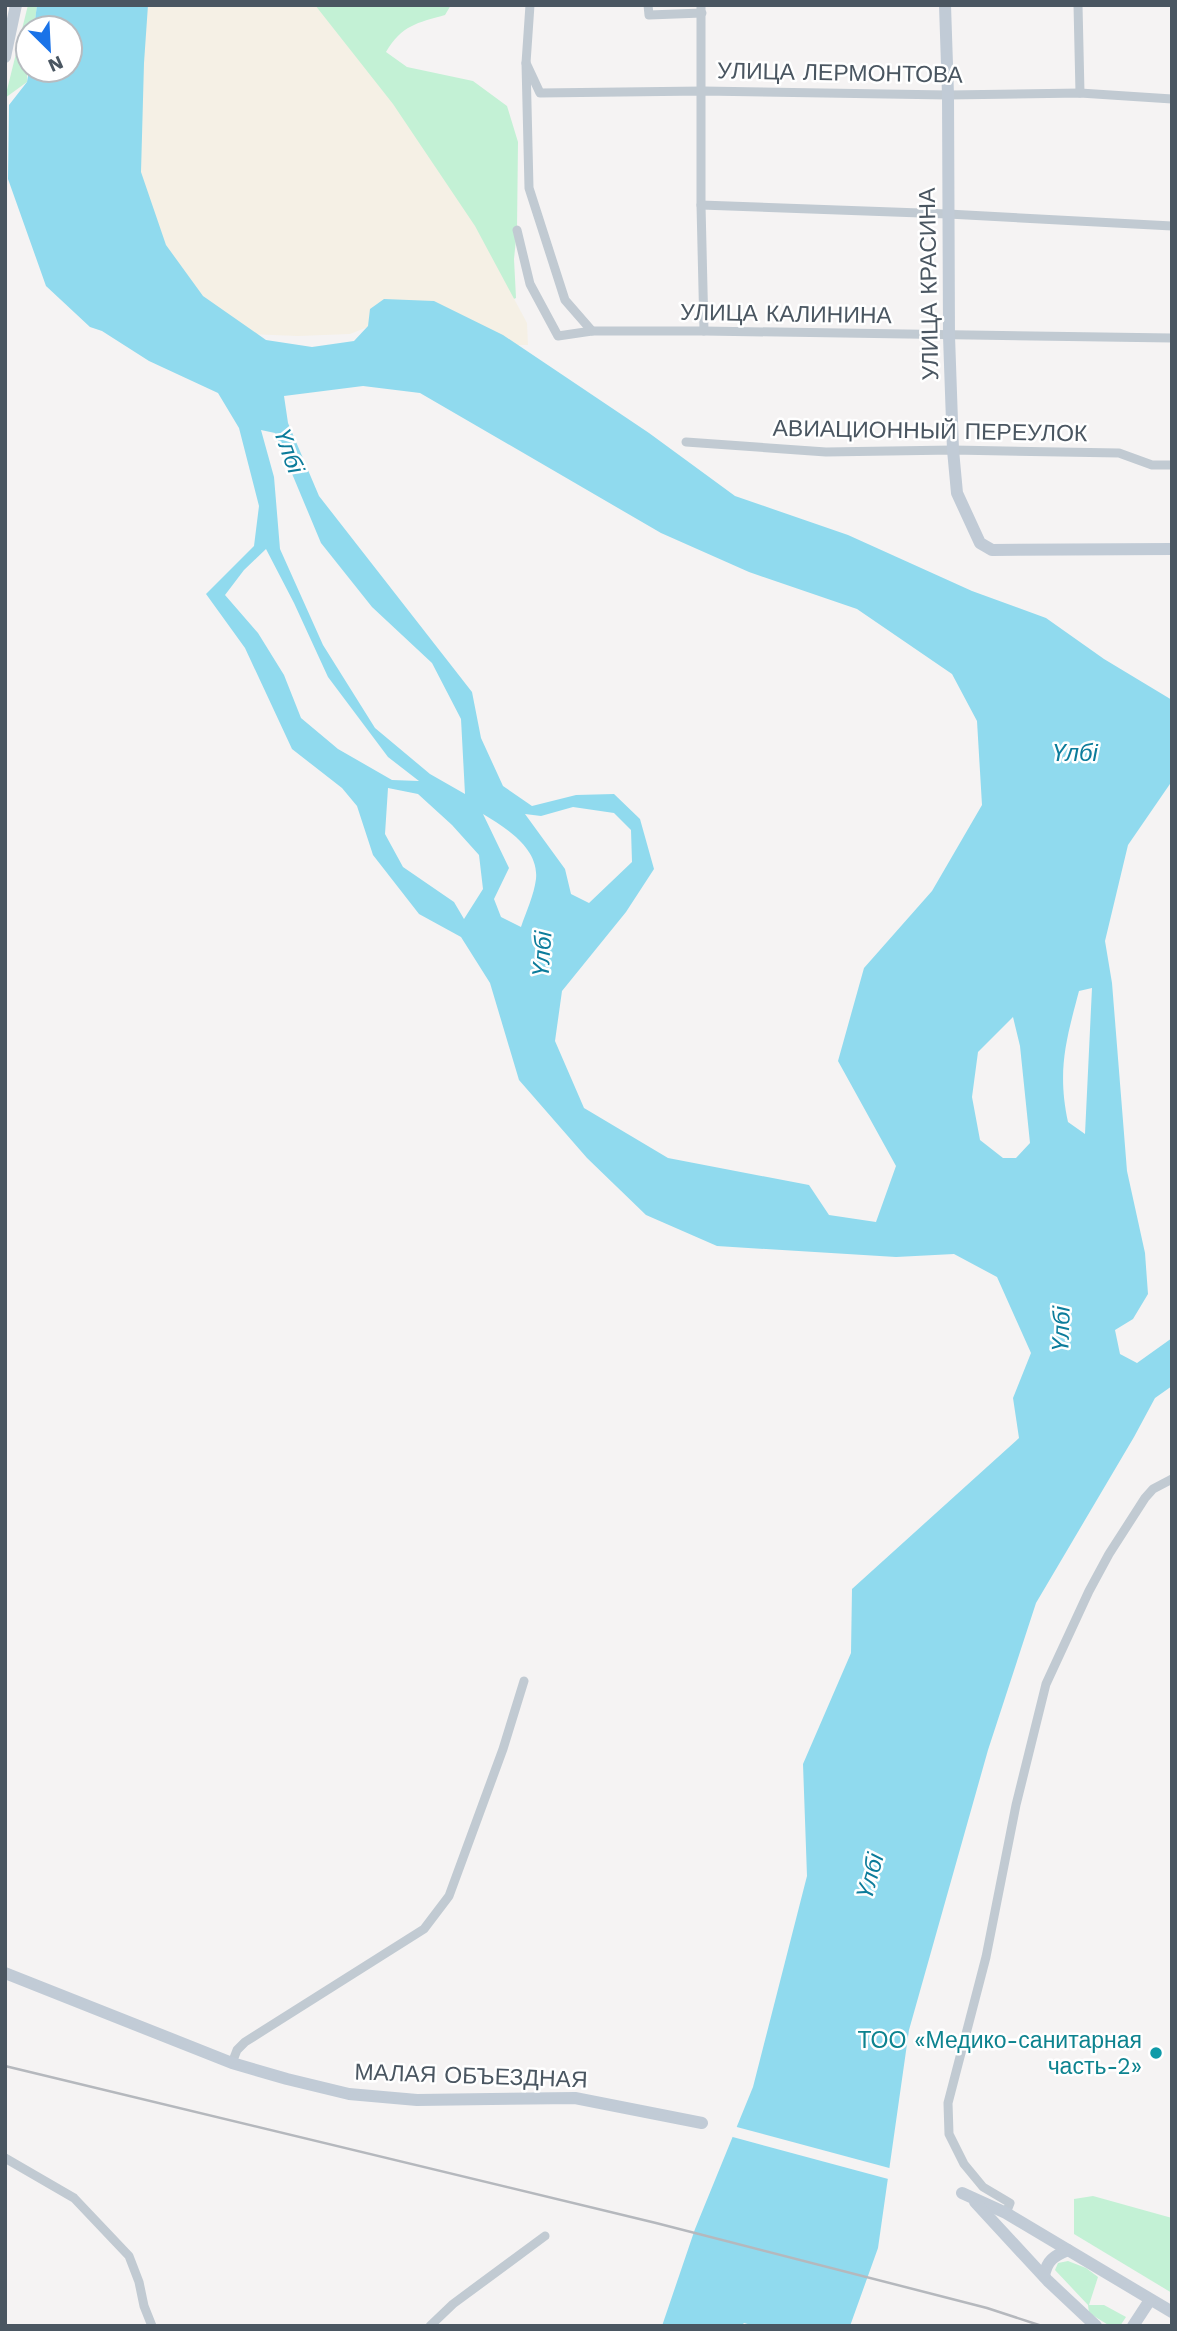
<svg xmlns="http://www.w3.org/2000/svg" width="1177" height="2331" viewBox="0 0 1177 2331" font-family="'Work Sans',sans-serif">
<rect width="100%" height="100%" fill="#f5f3f3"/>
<g fill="#c3f1d5">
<path d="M28,5H37L34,28H28L27,82L5,98Z"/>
<path d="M257,5H451L445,15C417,23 402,25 386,52L407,67L473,81L507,106L518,142L517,229L514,259L516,298L484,312Z"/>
<path d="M1093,2196L1172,2218V2293L1074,2234V2199Z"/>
<path d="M1068,2261L1086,2268L1098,2277L1089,2305H1104L1126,2317L1120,2326H1110L1089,2313L1088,2305L1055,2270L1058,2263Z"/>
</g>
<path fill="#f5f0e5" d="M115,5H315L393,104L475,226L527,323L528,345H515L394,317L350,334L298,336L248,334L138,262Z"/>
<path fill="#90daee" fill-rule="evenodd" d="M37,5H148L144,63L141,172L166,245L203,296L266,340L312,347L354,341L368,326L370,309L384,299L434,301L503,335L649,433L735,496L848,535L972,591L1046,618L1104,659L1172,700V781L1128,845L1105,941L1112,983L1127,1171L1145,1253L1148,1294L1133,1319L1115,1330L1120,1354L1137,1363L1172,1338V1386L1155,1398L1134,1437L1036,1603L988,1750L909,2030L878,2248L850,2326H755L744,2323L741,2326H662L695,2229L753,2087L807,1876L803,1764L851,1653L852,1589L1019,1438L1013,1398L1031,1353L997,1277L954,1254L896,1257L717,1246L646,1215L587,1158L519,1080L490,983L461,937L419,914L373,855L357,806L342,788L292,749L245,648L206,594L254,546L259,506L239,428L218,393L149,361L102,331L90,327L46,286L8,179L9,105L27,82L29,70H70V28H34ZM363,386L420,393L661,533L749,572L857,609L952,674L977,721L982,805L932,891L864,968L838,1061L896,1166L876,1222L829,1215L809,1185L668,1158L584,1108L555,1041L562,991L626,912L654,869L640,819L614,794L576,795L532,806L503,786L481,738L472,692L319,496L288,423L284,396ZM261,430L275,433L321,543L372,607L432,663L461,719L465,794L430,774L375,728L323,645L280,549L274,477ZM266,549L294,603L328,677L388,757L419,781L392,780L338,749L301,718L284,675L258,633L225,595L244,570ZM388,788L418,794L452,825L479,855L483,889L464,919L454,902L403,867L385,834ZM573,807L614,813L631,830L632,862L589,903L571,894L565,869L525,814L541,816ZM483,814C506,828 539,848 536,879C534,895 526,912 521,927L501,917L494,899L509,868ZM1092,988L1085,1134L1068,1122C1057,1071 1066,1040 1079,991ZM1013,1017L1020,1046L1030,1143L1016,1158H1003L980,1140L972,1097L978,1052Z"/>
<path fill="#f5f3f3" d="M733,2126L893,2169L892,2180L729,2136Z"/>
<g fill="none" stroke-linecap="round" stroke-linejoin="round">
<g stroke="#c1cad2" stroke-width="9">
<path d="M530,5L526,63L529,188L565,300L592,331"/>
<path d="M648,5L649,15L702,13"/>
<path d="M701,5V205L704,331"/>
<path d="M1078,5L1080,93"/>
<path d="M526,63L540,93L703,91L948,95L1080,93L1172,99"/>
<path d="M701,205L948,214L1172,226"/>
<path d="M517,230L530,284L558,336L592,331H704L1172,338"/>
<path d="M686,442L826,452L953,450L1119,453L1152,465H1172"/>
<path d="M232,2063L237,2050L245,2042L424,1929L449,1896L503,1749L524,1681"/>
<path d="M5,2158L74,2198L129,2256L139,2282L144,2306L152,2326"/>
<path d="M1006,2213L1010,2203L983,2187L964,2164L949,2134L948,2103L986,1957L1016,1805L1046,1684L1089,1591L1109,1554L1145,1498L1153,1489L1172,1479"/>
<path d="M430,2326L453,2304L545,2236"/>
</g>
<g stroke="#c1cbd6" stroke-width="12">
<path d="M945,5L948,95L949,336L953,450L957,493L980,543L992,550L1172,549"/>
<path d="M5,57L16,5"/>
<path d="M5,1973L232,2063L287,2079L349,2094L417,2100L575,2098L702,2123"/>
<path d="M962,2193L1006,2213L1172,2312"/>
<path d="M975,2202L1048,2281L1096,2326"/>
<path d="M1044,2276C1047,2260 1054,2256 1068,2250"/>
<path d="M1133,2326L1150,2300"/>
</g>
<path stroke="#b5b8bd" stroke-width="2.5" d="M5,2066L656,2223L987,2308L1042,2326"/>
</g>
<circle fill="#0f9aa8" stroke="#fff" stroke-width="2.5" cx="1156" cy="2053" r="7"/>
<g text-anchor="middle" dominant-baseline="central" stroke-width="5" stroke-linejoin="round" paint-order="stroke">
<g font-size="23" fill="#4a5661" stroke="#fff">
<text transform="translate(840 73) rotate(1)">УЛИЦА ЛЕРМОНТОВА</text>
<text transform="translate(929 284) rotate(-91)">УЛИЦА КРАСИНА</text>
<text transform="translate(786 314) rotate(1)">УЛИЦА КАЛИНИНА</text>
<text transform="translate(930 431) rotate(1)">АВИАЦИОННЫЙ ПЕРЕУЛОК</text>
<text transform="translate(471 2076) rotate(2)">МАЛАЯ ОБЪЕЗДНАЯ</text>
</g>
<g font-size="23" fill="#0d838f" stroke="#fff" text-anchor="end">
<text x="1142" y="2040">ТОО «Медико-санитарная<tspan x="1142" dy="26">часть-2»</tspan></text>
</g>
<g font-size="24" font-style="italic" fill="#0c7c9b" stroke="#fff">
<text transform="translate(289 451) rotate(70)">Үлбі</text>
<text x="1075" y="753">Үлбі</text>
<text transform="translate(542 954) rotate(-86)">Үлбі</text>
<text transform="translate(1061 1329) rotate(-88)">Үлбі</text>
<text transform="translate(870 1876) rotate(-74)">Үлбі</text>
</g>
</g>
<rect width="1177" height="2331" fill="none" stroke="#4a5661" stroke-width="14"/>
<g transform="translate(49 49) rotate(156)"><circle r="33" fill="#ffffff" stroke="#b7bbc0" stroke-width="2"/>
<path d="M0-5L12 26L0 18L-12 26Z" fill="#1a73e8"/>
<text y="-10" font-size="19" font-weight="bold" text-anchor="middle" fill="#4a5661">N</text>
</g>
</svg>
